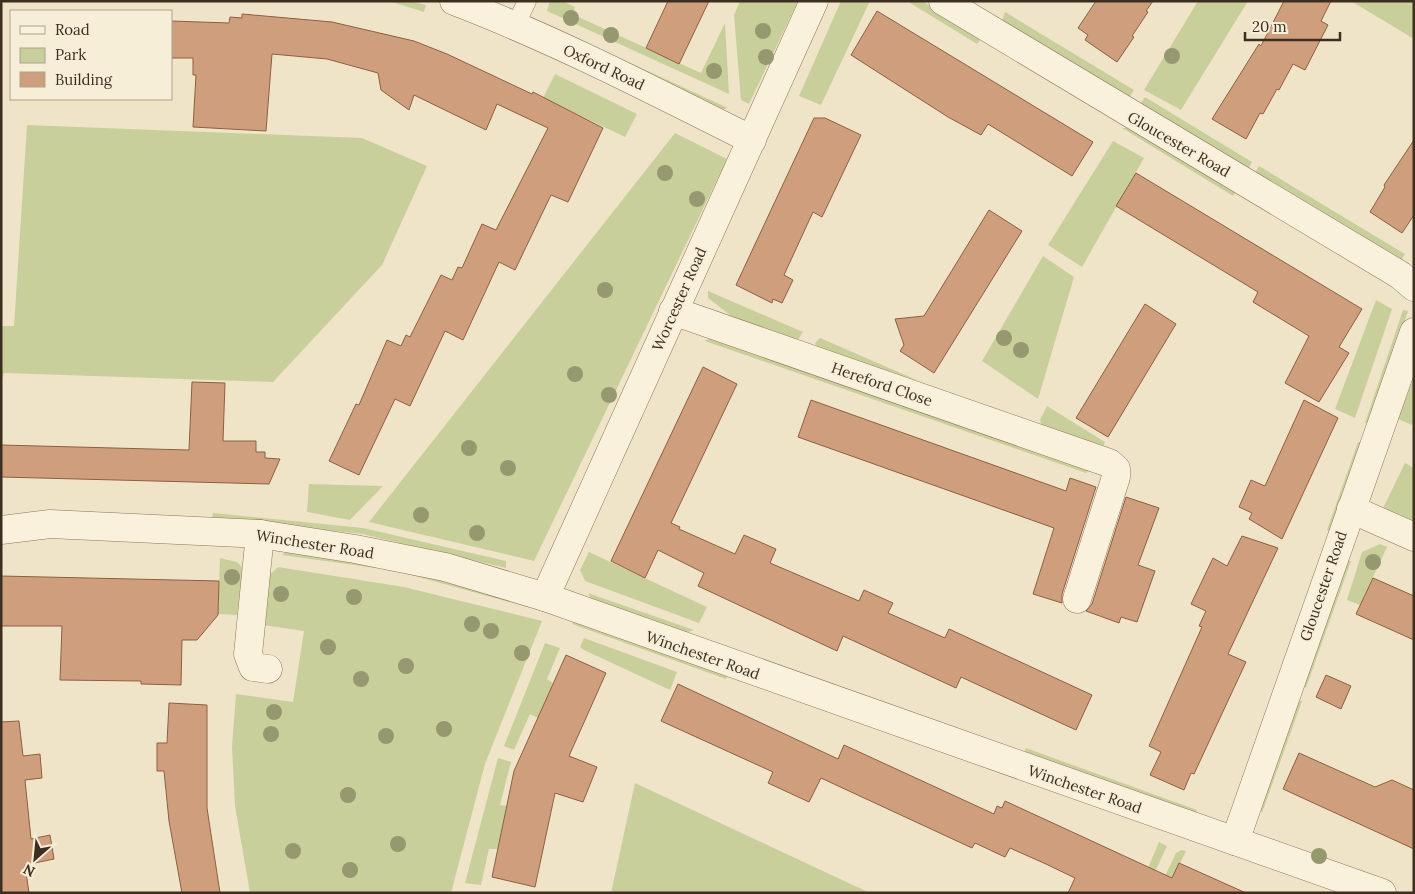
<svg xmlns="http://www.w3.org/2000/svg" width="1415" height="894" viewBox="0 0 1415 894" font-family="Lora,serif">
<rect width="100%" height="100%" fill="#f0e4c8"/>
<g fill="#c9cf9b">
<path d="M389,1H411L426,5L424,12Z"/>
<path d="M550,1H562L575,7L572,14L701,73L725,23L729,94L547,11Z"/>
<path d="M740,1H798L749,104L741,100L734,15Z"/>
<path d="M841,1H870L821,105L799,96Z"/>
<path d="M907,1H922L982,37L977,44Z"/>
<path d="M1198,1H1248L1181,110L1144,90Z"/>
<path d="M1351,1H1414V39Z"/>
<path d="M1005,12L1134,90L1129,98L1002,22Z"/>
<path d="M542,22L728,108L718,110L553,32Z"/>
<path d="M555,74L637,114L625,137L543,98Z"/>
<path d="M1145,97L1252,162L1248,170L1140,104Z"/>
<path d="M27,125L362,138L427,166L382,265L273,382L4,373L1,382V326H14Z"/>
<path d="M1122,128H1132L1236,191L1233,196Z"/>
<path d="M675,133L727,159L534,561L369,522Z"/>
<path d="M1113,141L1144,158L1082,267L1048,245Z"/>
<path d="M1259,166L1405,254L1400,262L1254,175Z"/>
<path d="M1043,256L1074,277L1038,399L982,361Z"/>
<path d="M708,291L803,332L798,340L734,318L708,298Z"/>
<path d="M1376,300L1392,309L1355,418L1335,409Z"/>
<path d="M1403,310L1408,311L1371,422L1365,423Z"/>
<path d="M712,337L1079,466L1089,471L1086,473L705,341Z"/>
<path d="M820,338L919,381L818,348L815,343Z"/>
<path d="M1414,377V421L1412,425L1398,419Z"/>
<path d="M1047,406L1105,442L1103,447L1042,426L1040,420Z"/>
<path d="M1358,442H1364L1333,533L1327,530Z"/>
<path d="M1405,463L1414,468V522L1383,508Z"/>
<path d="M309,484L383,486L350,520L307,512Z"/>
<path d="M213,513L363,528L506,561V568L362,534L212,518Z"/>
<path d="M1380,544L1387,547L1360,605L1347,600L1362,552Z"/>
<path d="M288,550L458,581L552,614L397,571L282,555Z"/>
<path d="M589,552L707,607L699,623L585,581L580,570Z"/>
<path d="M220,558L237,562L243,568L237,615L218,614Z"/>
<path d="M1344,559L1351,561L1306,688L1300,682Z"/>
<path d="M278,567L404,587L542,621L485,764L451,893H250L235,806L232,747L236,694L293,702L304,631L263,625L269,575Z"/>
<path d="M588,593L694,630L686,633L592,600Z"/>
<path d="M574,620L728,675L726,679L572,624Z"/>
<path d="M584,638L677,672L670,690L584,650L580,647Z"/>
<path d="M545,643L560,648L547,679L553,683L538,718L530,714L514,750L504,746Z"/>
<path d="M1302,701L1262,813L1258,807L1293,702Z"/>
<path d="M1026,748L1197,810L1195,816L1024,754Z"/>
<path d="M498,758L511,762L500,805L507,806L498,849H489L481,885L465,883Z"/>
<path d="M635,783L870,893H611Z"/>
<path d="M1159,842L1167,846L1145,893L1148,868Z"/>
<path d="M1181,850L1186,851L1166,893H1157L1176,853Z"/>
</g>
<g fill="#cf9f7d" stroke="#8d5f41">
<path d="M668,1H709L679,64L646,48Z"/>
<path d="M1096,1H1153L1146,11L1148,12L1132,36L1134,37L1117,62L1085,40L1088,35L1078,28Z"/>
<path d="M1284,1H1331L1321,21L1328,25L1305,70L1293,64L1279,90L1277,89L1263,114L1260,113L1246,139L1212,119L1259,44L1261,46Z"/>
<path d="M877,11L1093,142L1072,176L988,124L981,135L948,117L851,55Z"/>
<path d="M242,14L332,22L414,41L447,54L532,94L533,92L603,128L568,202L551,195L515,270L499,262L463,340L445,331L410,406L395,399L359,475L329,461L356,404L359,405L387,340L401,346L406,335L410,337L441,275L452,280L458,267L462,268L482,224L496,230L548,128L497,104L486,130L414,95L409,110L381,90L378,73L327,59L272,54L266,131L193,127L196,75H193V58H171V21L229,23L230,17L242,18Z"/>
<path d="M814,118H825L861,135L822,217L813,212L784,275L793,280L782,303L773,299L772,303L736,285Z"/>
<path d="M1414,140V215L1402,233L1370,212L1385,187L1384,185Z"/>
<path d="M1136,173L1362,309L1339,347L1349,353L1319,402L1285,383L1309,336L1253,302L1258,292L1116,206Z"/>
<path d="M989,210L1022,231L934,373L900,351L904,345L895,319L924,316Z"/>
<path d="M1145,304L1176,324L1108,437L1076,418Z"/>
<path d="M703,367L737,384L671,523L680,527L679,529L735,554L744,535L776,549L770,563L859,601L864,590L893,603L888,613L945,638L949,629L1092,695L1076,730L961,677L956,688L843,636L837,651L698,586L704,573L658,550L645,578L611,561Z"/>
<path d="M192,382L225,383L223,441H256V452H265V458L280,459L269,484L1,477V445L189,450Z"/>
<path d="M811,400L1066,491L1070,478L1096,487L1062,594V603L1033,594L1054,528L798,437Z"/>
<path d="M1304,400L1338,418L1282,539L1249,519L1252,513L1239,507L1251,480L1265,486Z"/>
<path d="M1126,497L1159,508L1138,565L1155,571L1137,622L1121,617L1119,623L1086,611L1092,604Z"/>
<path d="M1242,536L1278,548L1228,654L1246,662L1194,774L1191,773L1184,790L1150,775L1161,752L1149,746L1202,627L1199,626L1206,611L1191,604L1213,558L1227,566Z"/>
<path d="M1,576L219,581L218,615L197,640H182L181,685L141,684V681L60,680L62,626H1Z"/>
<path d="M1373,578L1414,596V640L1356,614Z"/>
<path d="M566,655L606,673L569,756L597,767L583,802L555,793L535,887L492,877L514,771Z"/>
<path d="M1326,675L1351,686L1341,709L1316,697Z"/>
<path d="M678,684L838,759L844,745L994,814L997,806L1002,808L1005,801L1172,878L1179,863L1246,893H1068L1075,878L1046,864L1010,848L1005,857L975,843L972,848L821,778L809,802L768,783L773,772L661,721Z"/>
<path d="M169,703L207,705V808L220,893H182L169,821L164,771H157V743H167Z"/>
<path d="M19,721L23,756L40,754L42,778L25,780L31,839L50,835L54,859L25,865L29,893H1V722Z"/>
<path d="M1299,753L1375,787L1392,780L1414,790V849L1283,789Z"/>
</g>
<g fill="none" stroke-linecap="round" stroke-linejoin="round">
<defs>
<path id="lane" d="M515,26L527,1"/>
<g id="street">
<path d="M454,1C556,40 654,91 752,140"/>
<path d="M943,1L1400,275L1414,287"/>
<path d="M673,311L1109,463L1116,469V477L1077,599"/>
<path d="M1351,509L1414,537"/>
<path d="M1,530L50,524L260,534L355,549L445,567L545,597L1382,893"/>
<path d="M260,534L248,654L253,667L268,669"/>
<path d="M545,597L814,1"/>
<path d="M1235,841L1414,332"/>
</g>
</defs>
<use href="#lane" stroke="#8d765c" stroke-width="19"/>
<use href="#street" stroke="#8d765c" stroke-width="29"/>
<use href="#lane" stroke="#faf1dc" stroke-width="18"/>
<use href="#street" stroke="#faf1dc" stroke-width="28"/>
</g>
<g fill="#96986f">
<circle cx="571" cy="18" r="8"/>
<circle cx="763" cy="31" r="8"/>
<circle cx="611" cy="35" r="8"/>
<circle cx="1172" cy="56" r="8"/>
<circle cx="766" cy="57" r="8"/>
<circle cx="714" cy="71" r="8"/>
<circle cx="665" cy="173" r="8"/>
<circle cx="697" cy="199" r="8"/>
<circle cx="605" cy="290" r="8"/>
<circle cx="1004" cy="338" r="8"/>
<circle cx="1021" cy="350" r="8"/>
<circle cx="575" cy="374" r="8"/>
<circle cx="609" cy="395" r="8"/>
<circle cx="469" cy="448" r="8"/>
<circle cx="508" cy="468" r="8"/>
<circle cx="421" cy="515" r="8"/>
<circle cx="477" cy="533" r="8"/>
<circle cx="1373" cy="562" r="8"/>
<circle cx="232" cy="577" r="8"/>
<circle cx="281" cy="594" r="8"/>
<circle cx="354" cy="597" r="8"/>
<circle cx="472" cy="624" r="8"/>
<circle cx="491" cy="631" r="8"/>
<circle cx="328" cy="647" r="8"/>
<circle cx="522" cy="653" r="8"/>
<circle cx="406" cy="666" r="8"/>
<circle cx="361" cy="679" r="8"/>
<circle cx="274" cy="712" r="8"/>
<circle cx="444" cy="729" r="8"/>
<circle cx="271" cy="734" r="8"/>
<circle cx="386" cy="736" r="8"/>
<circle cx="348" cy="795" r="8"/>
<circle cx="398" cy="844" r="8"/>
<circle cx="293" cy="851" r="8"/>
<circle cx="1319" cy="856" r="8"/>
<circle cx="350" cy="870" r="8"/>
</g>
<g text-anchor="middle" dominant-baseline="central" stroke-width="4" stroke-linejoin="round" paint-order="stroke">
<g font-size="15" fill="#3d2e20" stroke="#f7eed8">
<text transform="translate(604 67) rotate(25)">Oxford Road</text>
<text transform="translate(1179 144) rotate(30)">Gloucester Road</text>
<text transform="translate(679 299) rotate(-66)">Worcester Road</text>
<text transform="translate(882 384) rotate(19)">Hereford Close</text>
<text transform="translate(315 544) rotate(9)">Winchester Road</text>
<text transform="translate(1323 586) rotate(-71)">Gloucester Road</text>
<text transform="translate(703 655) rotate(19)">Winchester Road</text>
<text transform="translate(1085 789) rotate(19)">Winchester Road</text>
</g>
</g>
<rect width="1415" height="894" fill="none" stroke="#3d2e20" stroke-width="5"/>
<rect x="10" y="10" width="162" height="90" fill="#f7eed8" stroke="#ada18e"/>
<rect x="20" y="26" width="25" height="8" fill="#faf1dc" stroke="#ada18e"/>
<text x="55" y="35" font-size="15" fill="#3d2e20">Road</text>
<rect x="20" y="48" width="25" height="15" fill="#c9cf9b" stroke="#ada18e"/>
<text x="55" y="60" font-size="15" fill="#3d2e20">Park</text>
<rect x="20" y="72" width="25" height="15" fill="#cf9f7d" stroke="#ada18e"/>
<text x="55" y="85" font-size="15" fill="#3d2e20">Building</text>
<g transform="translate(35 859) rotate(207)" stroke="#f7eed8" stroke-width="4" paint-order="stroke">
<path d="M0-4L9 19L0 12L-9 19Z" fill="#3d2e20"/>
<text y="-8" font-size="14" font-weight="bold" text-anchor="middle" fill="#3d2e20">N</text>
</g>
<path d="M1245 32v8h95v-8" fill="none" stroke="#3d2e20" stroke-width="2.5"/>
<text x="1252" y="32" font-size="15" fill="#3d2e20" stroke="#f7eed8" stroke-width="4" paint-order="stroke">20 m</text>
</svg>
